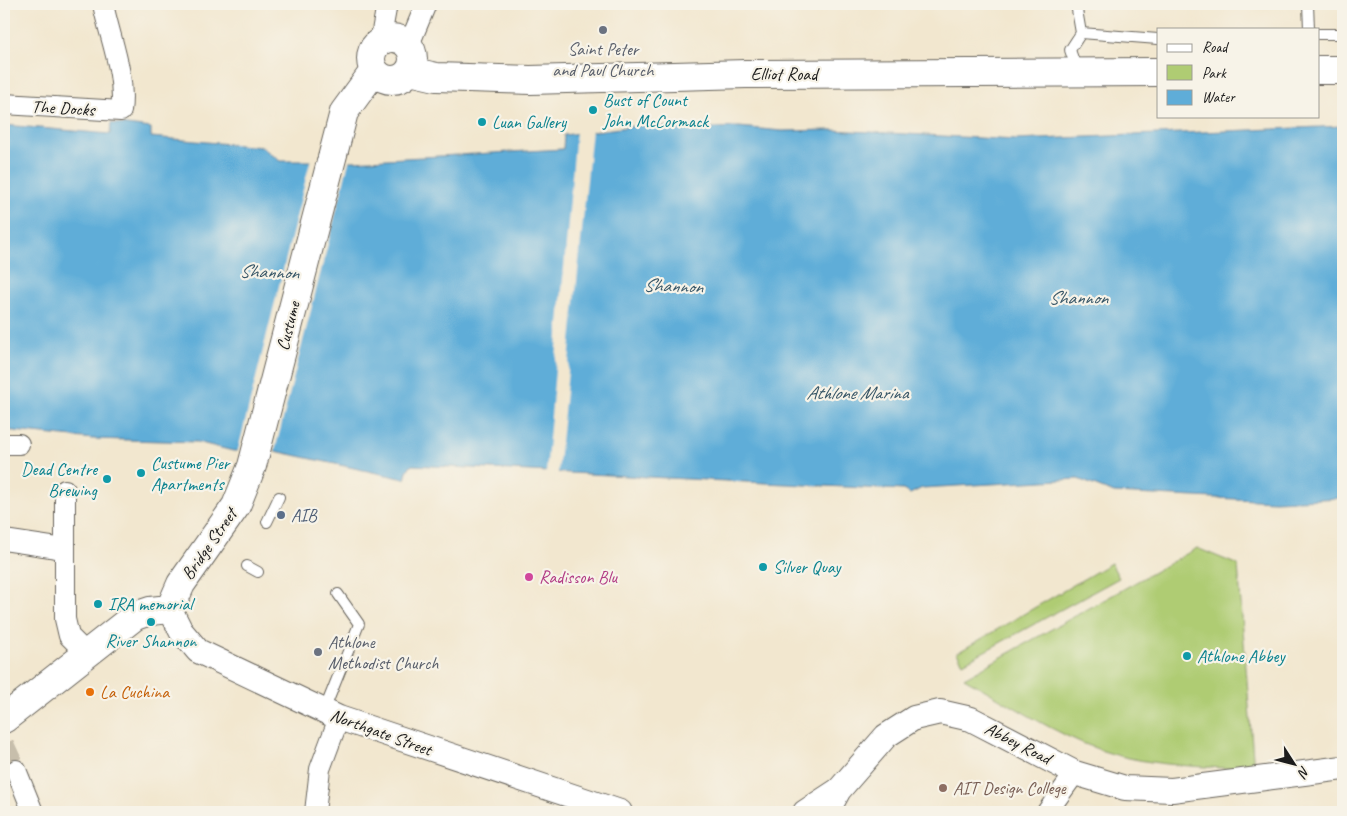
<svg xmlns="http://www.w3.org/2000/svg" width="1347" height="816" viewBox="0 0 1347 816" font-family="Caveat,sans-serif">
<rect width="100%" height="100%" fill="#f7f3e8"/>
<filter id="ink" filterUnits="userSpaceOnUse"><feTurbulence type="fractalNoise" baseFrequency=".02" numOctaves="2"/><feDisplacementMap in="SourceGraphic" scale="10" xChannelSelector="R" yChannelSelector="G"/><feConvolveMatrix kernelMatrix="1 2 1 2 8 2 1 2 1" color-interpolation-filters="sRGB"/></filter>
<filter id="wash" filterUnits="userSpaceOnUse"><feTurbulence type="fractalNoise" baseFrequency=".0096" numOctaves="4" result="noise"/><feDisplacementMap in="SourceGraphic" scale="20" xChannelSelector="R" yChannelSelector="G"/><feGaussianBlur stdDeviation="1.12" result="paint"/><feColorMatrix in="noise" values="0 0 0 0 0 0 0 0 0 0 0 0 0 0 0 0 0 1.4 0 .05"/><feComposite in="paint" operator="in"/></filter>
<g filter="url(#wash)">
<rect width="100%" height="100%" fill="#f2e7cf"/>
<g fill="#afcc73" stroke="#667448">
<path d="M1197,548L1238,565L1254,770C1204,766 1151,767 1103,751C1054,734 1009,703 964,678Z"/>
<path d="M1111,563L1119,578L963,663L957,653Z"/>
</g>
<path fill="#5fadd8" stroke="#3e647a" d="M111,123L151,128V137L262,147L280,161H352L563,149L564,135L643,125L694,129L739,127L782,131L832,130L1016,140L1343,126V498L1275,501L1114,493L1078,479L922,488L910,494L903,490L412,465L408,469L405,479L275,451H233L197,442L93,439L4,430V125L110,134Z"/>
<g fill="#f2e7cf">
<path d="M592,129L558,473H546L576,131Z"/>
<path d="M311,158H350L274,454H237Z"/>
</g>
</g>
<g filter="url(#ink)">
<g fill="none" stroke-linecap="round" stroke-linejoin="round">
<path stroke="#c7beab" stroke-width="20" stroke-dasharray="20 10" stroke-linecap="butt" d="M4,744L16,770"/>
<defs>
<g id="service">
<path d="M1076,4L1081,33L1070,50L1077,70"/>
<path d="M1308,4L1309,29"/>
<path d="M1081,33L1158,39"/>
<path d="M1318,34H1343"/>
<path d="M267,522L279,497"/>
<path d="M247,566L258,572"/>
<path d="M324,711L359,624L338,594"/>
</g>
<g id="minor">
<path d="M380,42L387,4"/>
<path d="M409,45L426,4"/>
<path d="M4,104L121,111C126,75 110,39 103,4"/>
<path d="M4,444H19"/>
<path d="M65,490V619L69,636L87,654"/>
<path d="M4,540L64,549"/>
<path d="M16,770L33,812"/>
<path d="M315,812L320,769L339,718"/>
<path d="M1047,812L1075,773"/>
</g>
<g id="tertiary">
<path d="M170,609L181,631L198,651L339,718L620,812"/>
<path d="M805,812L837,791"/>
<path d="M827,812L839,790L886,736L914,718L940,712L971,719L1075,773L1125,788L1172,790L1343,768"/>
</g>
<g id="secondary">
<circle cx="392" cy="59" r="21"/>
<path d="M1318,70H1343"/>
<path d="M410,71L436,77L530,80L746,74L1158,72"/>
<path d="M4,719L135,616L150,611L170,609L181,584L236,506L252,466L344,112L374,71"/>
</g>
</defs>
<use href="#service" stroke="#67635b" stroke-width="12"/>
<use href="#minor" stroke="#67635b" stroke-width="22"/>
<use href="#tertiary" stroke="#67635b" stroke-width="26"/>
<use href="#secondary" stroke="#67635b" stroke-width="30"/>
<use href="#service" stroke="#fff" stroke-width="10"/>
<use href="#minor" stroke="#fff" stroke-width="20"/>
<use href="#tertiary" stroke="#fff" stroke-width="24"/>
<use href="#secondary" stroke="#fff" stroke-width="28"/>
</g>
</g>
<g fill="#6b7280" stroke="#f7f3e8" stroke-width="2">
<circle cx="603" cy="30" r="5"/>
<circle cx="318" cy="652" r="5"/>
</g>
<g fill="#0f9aa8" stroke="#f7f3e8" stroke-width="2">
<circle cx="593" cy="110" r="5"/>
<circle cx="482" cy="122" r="5"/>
<circle cx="141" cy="473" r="5"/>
<circle cx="107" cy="479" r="5"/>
<circle cx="763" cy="567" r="5"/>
<circle cx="98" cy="604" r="5"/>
<circle cx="151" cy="622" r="5"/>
<circle cx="1187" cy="656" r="5"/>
</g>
<circle fill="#5c6f8a" stroke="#f7f3e8" stroke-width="2" cx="281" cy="515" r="5"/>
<circle fill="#d1479c" stroke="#f7f3e8" stroke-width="2" cx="529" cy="577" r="5"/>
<circle fill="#e8710a" stroke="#f7f3e8" stroke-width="2" cx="90" cy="692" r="5"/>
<circle fill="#8d6e63" stroke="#f7f3e8" stroke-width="2" cx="943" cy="788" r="5"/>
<g text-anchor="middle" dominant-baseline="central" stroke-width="4.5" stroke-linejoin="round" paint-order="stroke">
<g font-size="18" fill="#5b616d" stroke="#f7f3e8">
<text x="603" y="49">Saint Peter<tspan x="603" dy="21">and Paul Church</tspan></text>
<text x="328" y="642" text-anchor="start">Athlone<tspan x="328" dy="21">Methodist Church</tspan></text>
</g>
<g font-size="18" fill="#1c1c1c" stroke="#f7f3e8">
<text x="784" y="74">Elliot Road</text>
<text transform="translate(63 108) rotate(3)">The Docks</text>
<text transform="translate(288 326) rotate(-76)">Custume</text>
<text transform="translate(209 544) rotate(-55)">Bridge Street</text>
<text transform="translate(381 732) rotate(20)">Northgate Street</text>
<text transform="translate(1018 743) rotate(27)">Abbey Road</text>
</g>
<g font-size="18" fill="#0d838f" stroke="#f7f3e8" text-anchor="start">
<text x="603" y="100">Bust of Count<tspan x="603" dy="21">John McCormack</tspan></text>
<text x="492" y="122">Luan Gallery</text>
<text x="151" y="463">Custume Pier<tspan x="151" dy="21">Apartments</tspan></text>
<text x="97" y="469" text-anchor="end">Dead Centre<tspan x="97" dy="21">Brewing</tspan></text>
<text x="773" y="567">Silver Quay</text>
<text x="108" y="604">IRA memorial</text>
<text x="151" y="641" text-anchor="middle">River Shannon</text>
<text x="1197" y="656">Athlone Abbey</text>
</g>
<g font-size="18" fill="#4e5e75" stroke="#f7f3e8" text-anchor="start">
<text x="291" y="515">AIB</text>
</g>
<g font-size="18" fill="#b23c85" stroke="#f7f3e8" text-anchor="start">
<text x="539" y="577">Radisson Blu</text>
</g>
<g font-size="18" fill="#c56008" stroke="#f7f3e8" text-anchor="start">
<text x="100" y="692">La Cuchina</text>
</g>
<g font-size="18" fill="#785e54" stroke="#f7f3e8" text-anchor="start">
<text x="953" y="788">AIT Design College</text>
</g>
<g font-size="19" font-style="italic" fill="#375667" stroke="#f7f3e8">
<text transform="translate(269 272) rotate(2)">Shannon</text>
<text transform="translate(673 286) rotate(2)">Shannon</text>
<text x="1078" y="298">Shannon</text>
<text x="857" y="393">Athlone Marina</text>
</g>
</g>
<rect width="1347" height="816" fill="none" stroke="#f7f3e8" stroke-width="20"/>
<rect x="1157" y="28" width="162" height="90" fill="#f7f3e8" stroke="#9f9d96"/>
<rect x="1167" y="44" width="25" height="8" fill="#ffffff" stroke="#9f9d96"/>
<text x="1202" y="52" font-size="15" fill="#1c1c1c">Road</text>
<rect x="1167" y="65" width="25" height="15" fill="#afcc73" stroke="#9f9d96"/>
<text x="1202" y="78" font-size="15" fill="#1c1c1c">Park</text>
<rect x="1167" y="90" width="25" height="15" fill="#5fadd8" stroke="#9f9d96"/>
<text x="1202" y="102" font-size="15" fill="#1c1c1c">Water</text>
<g transform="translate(1294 764) rotate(126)" stroke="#f7f3e8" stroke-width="4" paint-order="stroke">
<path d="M0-4L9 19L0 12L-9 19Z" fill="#1c1c1c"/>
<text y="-8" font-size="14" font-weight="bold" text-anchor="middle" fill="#1c1c1c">N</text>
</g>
</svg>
